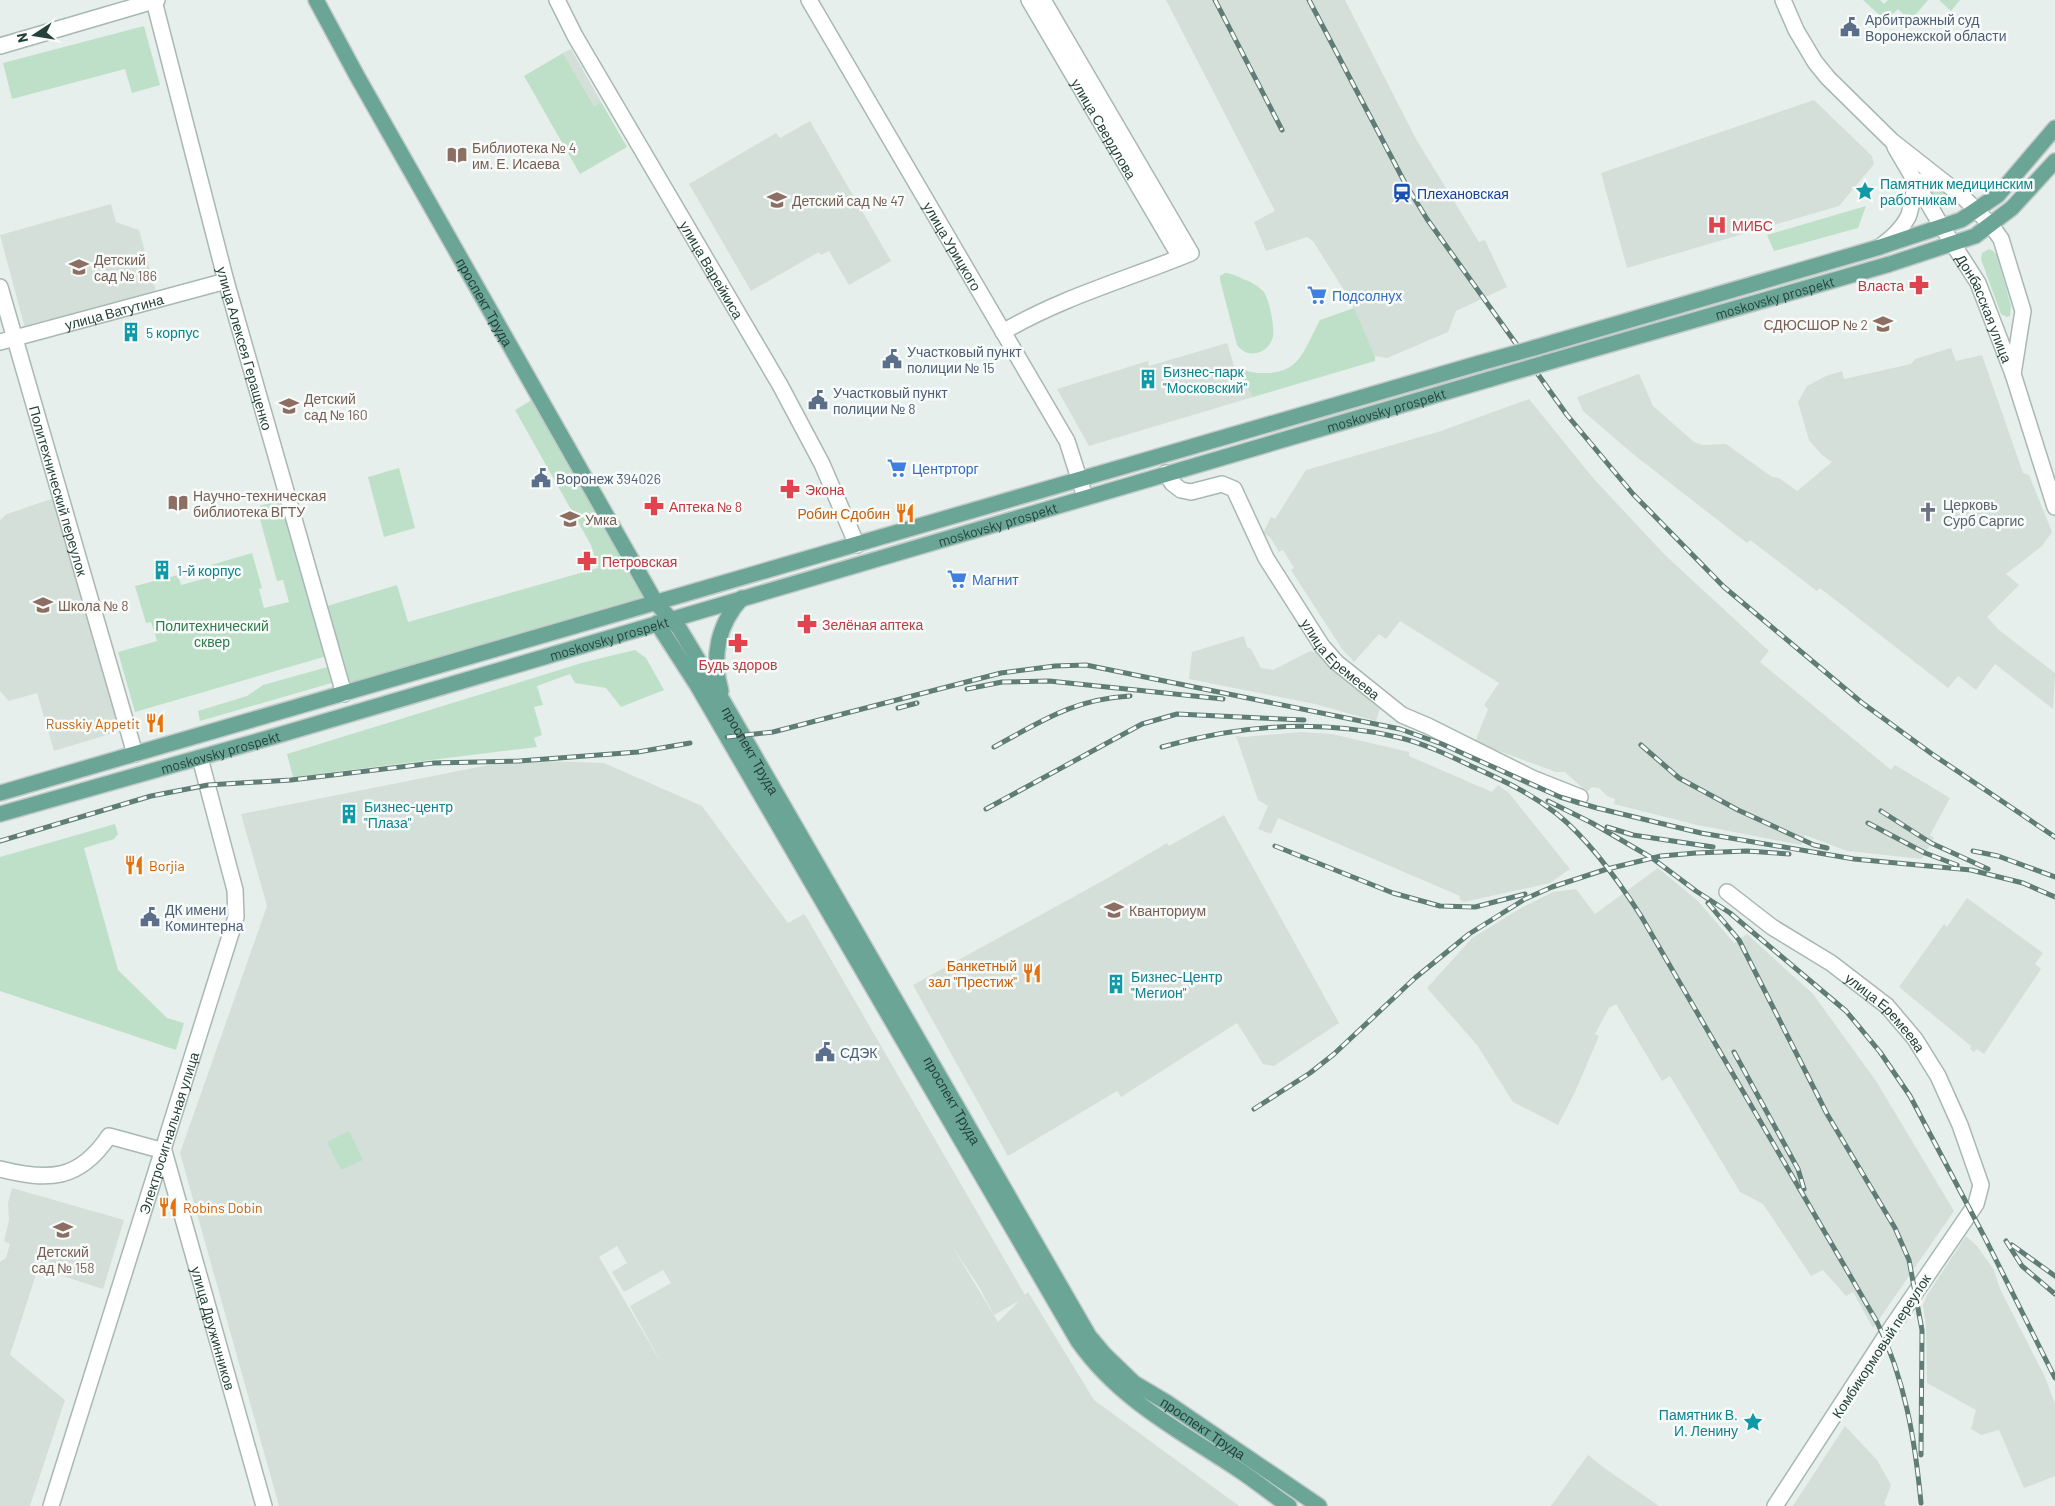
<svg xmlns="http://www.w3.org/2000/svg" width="2055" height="1506" viewBox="0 0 2055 1506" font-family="Barlow,sans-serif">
<rect width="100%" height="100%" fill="#e6efeb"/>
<g fill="#d4dfda" fill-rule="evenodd">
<path d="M1166,0H1345L1416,139L1479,242L1485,240L1507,287L1456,311L1448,332L1387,358L1375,356L1349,298L1313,241L1307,237L1266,251L1254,222L1275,211Z"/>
<path d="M571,49L601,102L594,106L563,53Z"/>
<path d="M1814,100L1872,156L1874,164L1839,206L1627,268L1601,173Z"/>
<path d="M810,121L891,261L849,285L829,251L821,255L819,252L751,291L689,184L776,133L780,138Z"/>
<path d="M111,204L116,222L139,230L157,295L26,332L0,235Z"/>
<path d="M1227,343L1235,369L1253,397L1089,446L1057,389L1148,361L1149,366Z"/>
<path d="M1951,348L1956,361L1982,355L2023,473L2029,475L2052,532L2042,546L2006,574L2019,585L1987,617L1999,630L2055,673L2053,709L1995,664L1976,690L1958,676L1948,688L1820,588L1817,591L1750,540L1747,543L1633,454L1583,411L1577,397L1639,374L1653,406L1694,442L1702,445L1726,444L1772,477L1779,478L1797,491L1832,462L1822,455L1809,440L1798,402L1807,386L1826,376L1842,371L1844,379L1911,364L1915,359Z"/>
<path d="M1529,399L1594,479L1665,555L1769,651L1760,662L1891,770L1895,765L1950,798L1930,835L1934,838L1922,859L1847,851L1805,835L1801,845L1697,825L1614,804L1615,799L1607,796L1599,788L1592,787L1587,792L1565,772H1556L1475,742L1488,709L1484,705L1499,683L1400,621L1386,639L1379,634L1354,662L1342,649L1291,570L1294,568L1283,550L1279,552L1270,537L1263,533L1271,517L1275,519L1306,470L1441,431Z"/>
<path d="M51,499L55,501L119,717L110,734L54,751L37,693L9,701L0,691V520L7,514Z"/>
<path d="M1244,636L1247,647L1251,649L1261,668L1273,670L1310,651L1318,653L1325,662L1381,705L1376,721L1315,704L1189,679L1192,652Z"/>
<path d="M1300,732L1332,734L1409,752V756L1492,792L1498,785L1509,793L1570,869L1550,883L1464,902L1459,899L1460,896L1278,818L1271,834L1258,829L1268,806L1258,800L1236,736L1243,737Z"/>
<path d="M514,760L604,763L702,806L788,923L804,914L807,918L1025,1295L1028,1292L1094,1400L1239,1506H279L180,1153L267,906L241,814ZM617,1246L627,1263L612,1272L624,1292L663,1270L671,1283L630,1306L663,1366L599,1257ZM952,1246L978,1285L994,1315L1019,1301L998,1322Z"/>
<path d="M1224,815L1339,1023L1274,1066L1263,1064L1237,1023L1121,1097L1117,1091L1008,1156L913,985L1106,879L1167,843L1169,846Z"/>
<path d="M1658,868L1698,901L1734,943L1747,934L1813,994L1876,1081L1954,1211L1873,1328L1853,1292L1846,1296L1823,1270L1811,1276L1763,1204L1740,1192L1670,1076L1662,1081L1616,1004L1609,1008L1595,1034L1599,1036L1575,1092L1558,1125L1513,1102L1477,1045L1427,988L1472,938L1521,908L1553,892L1576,889L1595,914Z"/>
<path d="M1967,898L2043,953L2035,964L2041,969L1984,1054L1977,1049L1974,1052L1970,1049L1971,1046L1899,987L1944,924L1947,927Z"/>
<path d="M12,1188L124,1220L103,1289L38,1268L10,1355L65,1400L30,1506H0V1262L6,1258L10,1244L4,1241L9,1220L8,1203Z"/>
<path d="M1966,1236L1977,1246L1994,1270L2000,1289L2045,1377L2055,1404V1476L2024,1488L1999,1430L1981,1435L1971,1429L1976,1410L1927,1383L1926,1327L1923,1305L1927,1295Z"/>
<path d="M1845,1426L1877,1460L1891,1485L1884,1504L1887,1506H1793Z"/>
<path d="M1588,1455L1603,1467L1659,1506H1551Z"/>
</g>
<g fill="#bfe0c8">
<path d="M1863,0H1880L1884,4L1888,0H1928L1910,21L1898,9L1886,21Z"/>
<path d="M1939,0H1960L1951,11Z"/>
<path d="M144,26L160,85L132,93L125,69L12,99L3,63Z"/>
<path d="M563,53L594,106L601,102L627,147L580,174L524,76Z"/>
<path d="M1932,183L1951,194L1959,202L1938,208L1925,186Z"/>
<path d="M1866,206L1858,228L1774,251L1767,235Z"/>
<path d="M1989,249L1993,251L1997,255L2011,306L2010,316L2007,317L2001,314L1981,259L1982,253Z"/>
<path d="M1225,273C1231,273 1237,276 1243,279C1250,281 1258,286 1263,291C1269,297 1275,328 1273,337C1268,354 1248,360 1237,345L1220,280V276Z"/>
<path d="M1354,308L1375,356V361L1253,397L1235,369L1240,367C1249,373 1255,373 1266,373C1301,373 1305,347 1320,320Z"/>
<path d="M535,398L643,597L350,683L327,606L397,585L408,622L598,568L591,545L515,410Z"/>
<path d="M399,468L415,528L384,537L368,477Z"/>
<path d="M285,499L327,656L135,712L118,652L157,641L151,622L146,623L135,586L178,575L181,585L214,576L211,565L252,553L262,588L259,589L264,608L289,602L283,580L277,581L258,512L260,511L259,506Z"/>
<path d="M635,650L646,658L664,690L621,707L606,688L575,683L570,674L537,686L543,705L534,707L542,735L534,738L537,747L293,777L287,754L585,662Z"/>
<path d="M331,666L335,682L200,721L198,711L247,696L263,685Z"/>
<path d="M115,824L118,834L114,839L84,848L118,970L167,1018L184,1023L176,1050L0,991V857Z"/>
<path d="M349,1131L363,1160L341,1170L327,1142Z"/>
</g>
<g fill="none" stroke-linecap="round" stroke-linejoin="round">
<defs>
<g id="minor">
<path id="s1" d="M557,0L575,36L780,385L822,464L857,545"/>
<path id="s2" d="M809,0L1067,441L1085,497"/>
<path id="s3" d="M1029,0L1180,257"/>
<path d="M1783,0L1796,30L1815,62L1828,78L1892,141L1962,196L1991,225L2001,239L2023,311L2013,374"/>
<path id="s4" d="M154,1L226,281L344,694"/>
<path d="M0,46L157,0"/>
<path id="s5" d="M1895,147L1942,227L1978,283L2013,374L2055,507"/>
<path d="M1881,246C1892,238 1902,229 1908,217C1913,206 1911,189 1921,181"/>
<path id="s6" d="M0,287L135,754"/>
<path d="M1003,332C1062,297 1128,279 1191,253L1043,0"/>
<path id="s7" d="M0,342L226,281"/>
<path id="s8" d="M1166,473L1172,483L1181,490L1191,492L1222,484L1234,489L1266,558L1322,646L1336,662L1402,715L1428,726L1532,778L1580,797"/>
<path id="s9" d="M1727,892L1772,927L1831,963L1887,1006L1915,1039L1938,1076L1960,1125L1981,1185L1976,1204L1885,1337L1775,1506"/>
<path id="s10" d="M164,1151L264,1506"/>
<path d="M0,1169C48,1181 79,1181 109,1136L164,1151"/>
<path id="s11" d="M51,1506L236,917L235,890L200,758"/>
</g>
<g id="major">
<path id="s12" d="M316,0L357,76L656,603L679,628L724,703L1089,1336L1105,1355L1134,1383L1166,1402L1319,1506"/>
<path d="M1534,348L1880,247L1961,220L1998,195L2055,128"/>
<path id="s13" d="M1545,363L1890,264L1975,236L2012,208L2055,161"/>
<path d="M657,623L697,685L1078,1341C1120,1401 1182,1432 1242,1472C1258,1483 1273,1495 1289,1506"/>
<path d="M721,691C711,657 718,624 742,598"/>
<path d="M0,793L1480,363"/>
<path id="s14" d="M0,814L272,737L1490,379"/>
</g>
</defs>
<use href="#minor" stroke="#a8b8b2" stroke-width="18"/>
<use href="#major" stroke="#c2cac8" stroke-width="18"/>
<use href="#minor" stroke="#fff" stroke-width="15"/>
<use href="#major" stroke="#6aa596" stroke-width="15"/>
<defs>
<g id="rail">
<path d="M1215,0L1282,130"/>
<path d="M1309,0L1405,183L1427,219L1567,415L1633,494L1724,587L1861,702L1932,754L2055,837"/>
<path d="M967,689L1002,682L1049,681L1223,699"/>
<path d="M898,708L917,703"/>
<path d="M727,737L773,732L1001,673L1055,666L1086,665L1400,729L1442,744L1560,797L1597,808L1701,833L1854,859L1971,870L2023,883L2055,897"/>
<path d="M1641,745L1679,778L1738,810L1814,845L1827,848"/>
<path d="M994,747C1042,721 1074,699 1130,696"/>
<path d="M1162,747C1239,725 1319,719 1397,737C1423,743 1448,755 1471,766C1504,781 1529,792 1557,814C1590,841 1618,880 1641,916L1877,1322C1905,1379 1915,1440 1921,1503"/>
<path d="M1548,801L1592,823L1652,858L1696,891L1730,913L1846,1011L1880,1052L1910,1096L1986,1240L2055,1378"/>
<path d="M986,809L1142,724L1177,714L1304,720"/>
<path d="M1881,811L1931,843L1988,869"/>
<path d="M1868,823L1925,853L1957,865"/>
<path d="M1607,827L1633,835L1713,847"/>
<path d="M0,841L151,796L208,785L291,780L434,763L519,761L638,752L690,743"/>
<path d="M1275,846L1393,893L1440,906L1475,907L1525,894"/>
<path d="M1973,851L1998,856L2055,877"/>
<path d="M1708,903L1739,940L1827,1114L1895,1228L1909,1260L1922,1330L1921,1455"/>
<path d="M1734,1052L1798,1169L1804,1189"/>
<path d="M1254,1109L1310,1073L1334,1054L1415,978L1469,934L1525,899L1552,887L1607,869L1661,856L1696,853L1747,851L1789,854"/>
<path d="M2006,1241L2022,1266L2055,1294"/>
<path d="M2012,1245L2055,1276"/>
</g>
</defs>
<use href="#rail" stroke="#5f7d75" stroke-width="5"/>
<use href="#rail" stroke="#f7fbf9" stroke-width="3" stroke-dasharray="9" stroke-linecap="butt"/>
<defs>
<g id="major-bridge">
<path d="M1480,363L1534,348"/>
<path d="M1490,379L1545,363"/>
</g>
</defs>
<use href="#major-bridge" stroke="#c2cac8" stroke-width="18" stroke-linecap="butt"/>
<use href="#major-bridge" stroke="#6aa596" stroke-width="15"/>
</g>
<defs>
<symbol id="civic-bare" viewBox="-9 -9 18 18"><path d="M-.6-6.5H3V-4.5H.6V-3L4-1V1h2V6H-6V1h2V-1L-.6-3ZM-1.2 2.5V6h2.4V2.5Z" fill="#5c6f8a" stroke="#f7fbf9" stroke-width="2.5" paint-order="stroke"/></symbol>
<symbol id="library-bare" viewBox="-9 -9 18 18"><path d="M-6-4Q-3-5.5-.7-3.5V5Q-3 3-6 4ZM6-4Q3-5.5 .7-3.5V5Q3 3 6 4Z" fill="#8d6e63" stroke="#f7fbf9" stroke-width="2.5" paint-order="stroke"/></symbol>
<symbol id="sight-bare" viewBox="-9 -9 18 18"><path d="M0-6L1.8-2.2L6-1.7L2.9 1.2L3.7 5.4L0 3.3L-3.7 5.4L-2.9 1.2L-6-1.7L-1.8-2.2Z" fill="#0f9aa8" stroke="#f7fbf9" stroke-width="2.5" paint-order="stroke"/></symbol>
<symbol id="station-bare" viewBox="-9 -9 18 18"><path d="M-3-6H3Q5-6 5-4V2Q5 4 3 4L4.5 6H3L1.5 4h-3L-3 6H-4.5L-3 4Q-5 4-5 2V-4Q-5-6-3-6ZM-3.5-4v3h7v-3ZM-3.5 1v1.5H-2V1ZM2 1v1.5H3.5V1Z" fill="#1a4fb4" stroke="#f7fbf9" stroke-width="2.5" paint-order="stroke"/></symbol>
<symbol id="school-bare" viewBox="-9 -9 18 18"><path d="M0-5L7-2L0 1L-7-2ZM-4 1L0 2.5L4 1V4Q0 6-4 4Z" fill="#8d6e63" stroke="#f7fbf9" stroke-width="2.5" paint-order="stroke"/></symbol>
<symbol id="hospital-bare" viewBox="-9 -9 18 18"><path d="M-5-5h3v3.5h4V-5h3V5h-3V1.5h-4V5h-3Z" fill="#e0444e" stroke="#f7fbf9" stroke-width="2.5" paint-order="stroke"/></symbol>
<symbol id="pharmacy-bare" viewBox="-9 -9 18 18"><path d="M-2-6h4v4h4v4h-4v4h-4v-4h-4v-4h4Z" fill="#e0444e" stroke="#f7fbf9" stroke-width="2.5" paint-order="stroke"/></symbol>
<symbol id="supermarket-bare" viewBox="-9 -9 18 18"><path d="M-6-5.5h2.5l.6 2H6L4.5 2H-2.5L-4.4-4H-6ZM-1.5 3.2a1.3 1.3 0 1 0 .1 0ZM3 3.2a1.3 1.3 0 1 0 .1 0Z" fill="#3f7fe0" stroke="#f7fbf9" stroke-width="2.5" paint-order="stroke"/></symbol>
<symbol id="building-bare" viewBox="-9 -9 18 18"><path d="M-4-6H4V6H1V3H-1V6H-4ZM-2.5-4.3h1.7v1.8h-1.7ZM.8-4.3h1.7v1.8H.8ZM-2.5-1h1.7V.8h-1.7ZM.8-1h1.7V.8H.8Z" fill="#0f9aa8" stroke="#f7fbf9" stroke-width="2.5" paint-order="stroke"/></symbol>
<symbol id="church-bare" viewBox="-9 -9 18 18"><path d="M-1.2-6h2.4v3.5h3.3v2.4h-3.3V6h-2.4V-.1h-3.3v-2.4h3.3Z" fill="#6b7280" stroke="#f7fbf9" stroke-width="2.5" paint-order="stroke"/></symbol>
<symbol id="restaurant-bare" viewBox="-9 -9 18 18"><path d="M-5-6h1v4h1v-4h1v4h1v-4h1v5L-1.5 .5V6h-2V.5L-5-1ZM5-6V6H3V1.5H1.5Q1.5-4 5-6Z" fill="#e8710a" stroke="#f7fbf9" stroke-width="2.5" paint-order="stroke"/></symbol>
</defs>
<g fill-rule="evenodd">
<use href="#civic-bare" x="1836" y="13" width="28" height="28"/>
<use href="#library-bare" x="443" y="141" width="28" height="28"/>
<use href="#sight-bare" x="1851" y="177" width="28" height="28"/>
<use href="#station-bare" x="1388" y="179" width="28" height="28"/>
<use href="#school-bare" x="763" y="186" width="28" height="28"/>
<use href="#hospital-bare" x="1703" y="211" width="28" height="28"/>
<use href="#school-bare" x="65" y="253" width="28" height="28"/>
<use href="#pharmacy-bare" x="1905" y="271" width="28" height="28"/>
<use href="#supermarket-bare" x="1303" y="281" width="28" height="28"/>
<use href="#school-bare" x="1869" y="310" width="28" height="28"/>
<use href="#building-bare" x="117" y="318" width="28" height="28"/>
<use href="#civic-bare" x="878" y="345" width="28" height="28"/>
<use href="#building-bare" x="1134" y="365" width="28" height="28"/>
<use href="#civic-bare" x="804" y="386" width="28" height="28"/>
<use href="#school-bare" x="275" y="392" width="28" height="28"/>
<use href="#supermarket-bare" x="883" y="454" width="28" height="28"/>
<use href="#civic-bare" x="527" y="464" width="28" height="28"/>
<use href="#pharmacy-bare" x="776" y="475" width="28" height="28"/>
<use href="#library-bare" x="164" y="489" width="28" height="28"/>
<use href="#pharmacy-bare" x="640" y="492" width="28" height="28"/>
<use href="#church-bare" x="1914" y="498" width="28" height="28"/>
<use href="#restaurant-bare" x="891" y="499" width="28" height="28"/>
<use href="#school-bare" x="556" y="505" width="28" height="28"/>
<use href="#pharmacy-bare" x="573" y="547" width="28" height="28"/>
<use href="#building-bare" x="148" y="556" width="28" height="28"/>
<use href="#supermarket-bare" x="943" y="565" width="28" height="28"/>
<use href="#school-bare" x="29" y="591" width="28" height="28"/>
<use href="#pharmacy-bare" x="793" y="610" width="28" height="28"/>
<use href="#pharmacy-bare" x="724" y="629" width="28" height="28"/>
<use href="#restaurant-bare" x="141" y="709" width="28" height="28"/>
<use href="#building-bare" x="335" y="800" width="28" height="28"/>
<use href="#restaurant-bare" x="120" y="851" width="28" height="28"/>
<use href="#school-bare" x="1100" y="896" width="28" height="28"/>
<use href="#civic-bare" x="136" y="903" width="28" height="28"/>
<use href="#restaurant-bare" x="1018" y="959" width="28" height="28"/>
<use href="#building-bare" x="1102" y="970" width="28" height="28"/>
<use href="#civic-bare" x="811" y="1038" width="28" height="28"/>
<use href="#restaurant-bare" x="154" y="1193" width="28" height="28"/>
<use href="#school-bare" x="49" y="1216" width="28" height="28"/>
<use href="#sight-bare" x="1739" y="1408" width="28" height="28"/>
</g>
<g text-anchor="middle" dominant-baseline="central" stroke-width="5" stroke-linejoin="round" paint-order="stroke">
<g font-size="14" fill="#4e5e75" stroke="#f7fbf9" text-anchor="start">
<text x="1865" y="19">Арбитражный суд<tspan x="1865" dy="16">Воронежской области</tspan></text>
<text x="907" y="351">Участковый пункт<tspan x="907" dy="16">полиции № 15</tspan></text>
<text x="833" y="392">Участковый пункт<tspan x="833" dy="16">полиции № 8</tspan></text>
<text x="556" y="478">Воронеж 394026</text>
<text x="165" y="909">ДК имени<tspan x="165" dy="16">Коминтерна</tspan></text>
<text x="840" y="1052">СДЭК</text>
</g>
<g font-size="14" fill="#24423a" stroke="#f7fbf9">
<text stroke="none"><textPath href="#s3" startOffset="149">улица Свердлова</textPath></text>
<text stroke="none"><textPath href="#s2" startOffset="285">улица Урицкого</textPath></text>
<text stroke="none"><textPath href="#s1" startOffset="311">улица Варейкиса</textPath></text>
<text stroke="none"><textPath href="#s13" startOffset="239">moskovsky prospekt</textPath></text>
<text stroke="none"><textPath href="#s12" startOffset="346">проспект Труда</textPath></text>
<text stroke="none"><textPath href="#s5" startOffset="185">Донбасская улица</textPath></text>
<text stroke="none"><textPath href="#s7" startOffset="118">улица Ватутина</textPath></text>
<text stroke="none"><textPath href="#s4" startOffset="359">улица Алексея Геращенко</textPath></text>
<text stroke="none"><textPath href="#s14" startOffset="1444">moskovsky prospekt</textPath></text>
<text stroke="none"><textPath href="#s6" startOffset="212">Политехнический переулок</textPath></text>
<text stroke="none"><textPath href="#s14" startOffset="1039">moskovsky prospekt</textPath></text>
<text stroke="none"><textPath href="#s14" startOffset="634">moskovsky prospekt</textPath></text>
<text stroke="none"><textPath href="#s8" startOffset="281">улица Еремеева</textPath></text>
<text stroke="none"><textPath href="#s12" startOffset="868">проспект Труда</textPath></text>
<text stroke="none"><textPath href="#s14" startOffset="229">moskovsky prospekt</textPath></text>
<text stroke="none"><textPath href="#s9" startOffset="200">улица Еремеева</textPath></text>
<text stroke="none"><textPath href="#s12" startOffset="1272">проспект Труда</textPath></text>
<text stroke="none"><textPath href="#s11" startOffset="391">Электросигнальная улица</textPath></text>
<text stroke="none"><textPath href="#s10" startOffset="184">улица Дружинников</textPath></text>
<text transform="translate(1881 1346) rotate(-57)">Комбикормовый переулок</text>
<text stroke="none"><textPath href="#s12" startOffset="1692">проспект Труда</textPath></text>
</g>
<g font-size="14" fill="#785e54" stroke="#f7fbf9" text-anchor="start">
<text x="472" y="147">Библиотека № 4<tspan x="472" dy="16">им. Е. Исаева</tspan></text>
<text x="792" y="200">Детский сад № 47</text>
<text x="94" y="259">Детский<tspan x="94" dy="16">сад № 186</tspan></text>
<text x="1868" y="324" text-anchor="end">СДЮСШОР № 2</text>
<text x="304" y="398">Детский<tspan x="304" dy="16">сад № 160</tspan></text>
<text x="193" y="495">Научно-техническая<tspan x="193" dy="16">библиотека ВГТУ</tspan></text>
<text x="585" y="519">Умка</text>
<text x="58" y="605">Школа № 8</text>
<text x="1129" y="910">Кванториум</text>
<text x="63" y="1251" text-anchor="middle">Детский<tspan x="63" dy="16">сад № 158</tspan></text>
</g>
<g font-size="14" fill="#0d838f" stroke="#f7fbf9" text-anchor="start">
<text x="1880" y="183">Памятник медицинским<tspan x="1880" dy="16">работникам</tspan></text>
<text x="146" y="332">5 корпус</text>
<text x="1163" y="371">Бизнес-парк<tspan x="1163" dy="16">"Московский"</tspan></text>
<text x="177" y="570">1-й корпус</text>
<text x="364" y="806">Бизнес-центр<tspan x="364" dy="16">"Плаза"</tspan></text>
<text x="1131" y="976">Бизнес-Центр<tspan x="1131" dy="16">"Мегион"</tspan></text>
<text x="1738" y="1414" text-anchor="end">Памятник В.<tspan x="1738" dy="16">И. Ленину</tspan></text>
</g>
<g font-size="14" fill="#164399" stroke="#f7fbf9" text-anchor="start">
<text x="1417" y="193">Плехановская</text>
</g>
<g font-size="14" fill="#be3a42" stroke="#f7fbf9" text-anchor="start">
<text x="1732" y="225">МИБС</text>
<text x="1904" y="285" text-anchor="end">Власта</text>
<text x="805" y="489">Экона</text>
<text x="669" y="506">Аптека № 8</text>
<text x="602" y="561">Петровская</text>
<text x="822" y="624">Зелёная аптека</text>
<text x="738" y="664" text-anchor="middle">Будь здоров</text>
</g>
<g font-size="14" fill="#366cbe" stroke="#f7fbf9" text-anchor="start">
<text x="1332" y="295">Подсолнух</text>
<text x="912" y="468">Центрторг</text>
<text x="972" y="579">Магнит</text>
</g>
<g font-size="14" fill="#5b616d" stroke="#f7fbf9" text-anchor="start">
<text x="1943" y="504">Церковь<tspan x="1943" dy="16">Сурб Саргис</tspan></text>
</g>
<g font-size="14" fill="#c56008" stroke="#f7fbf9" text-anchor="end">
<text x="890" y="513">Робин Сдобин</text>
<text x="140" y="723">Russkiy Appetit</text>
<text x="149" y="865" text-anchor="start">Borjia</text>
<text x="1017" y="965">Банкетный<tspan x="1017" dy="16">зал "Престиж"</tspan></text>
<text x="183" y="1207" text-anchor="start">Robins Dobin</text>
</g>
<g font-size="14" fill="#2d7a4b" stroke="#f7fbf9">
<text x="212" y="625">Политехнический<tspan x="212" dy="16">сквер</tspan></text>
</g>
</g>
<g transform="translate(35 35) rotate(258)" stroke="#f7fbf9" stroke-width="4" paint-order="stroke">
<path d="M0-4L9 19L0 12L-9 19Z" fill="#24423a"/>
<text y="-8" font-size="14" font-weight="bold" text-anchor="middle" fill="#24423a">N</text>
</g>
</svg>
